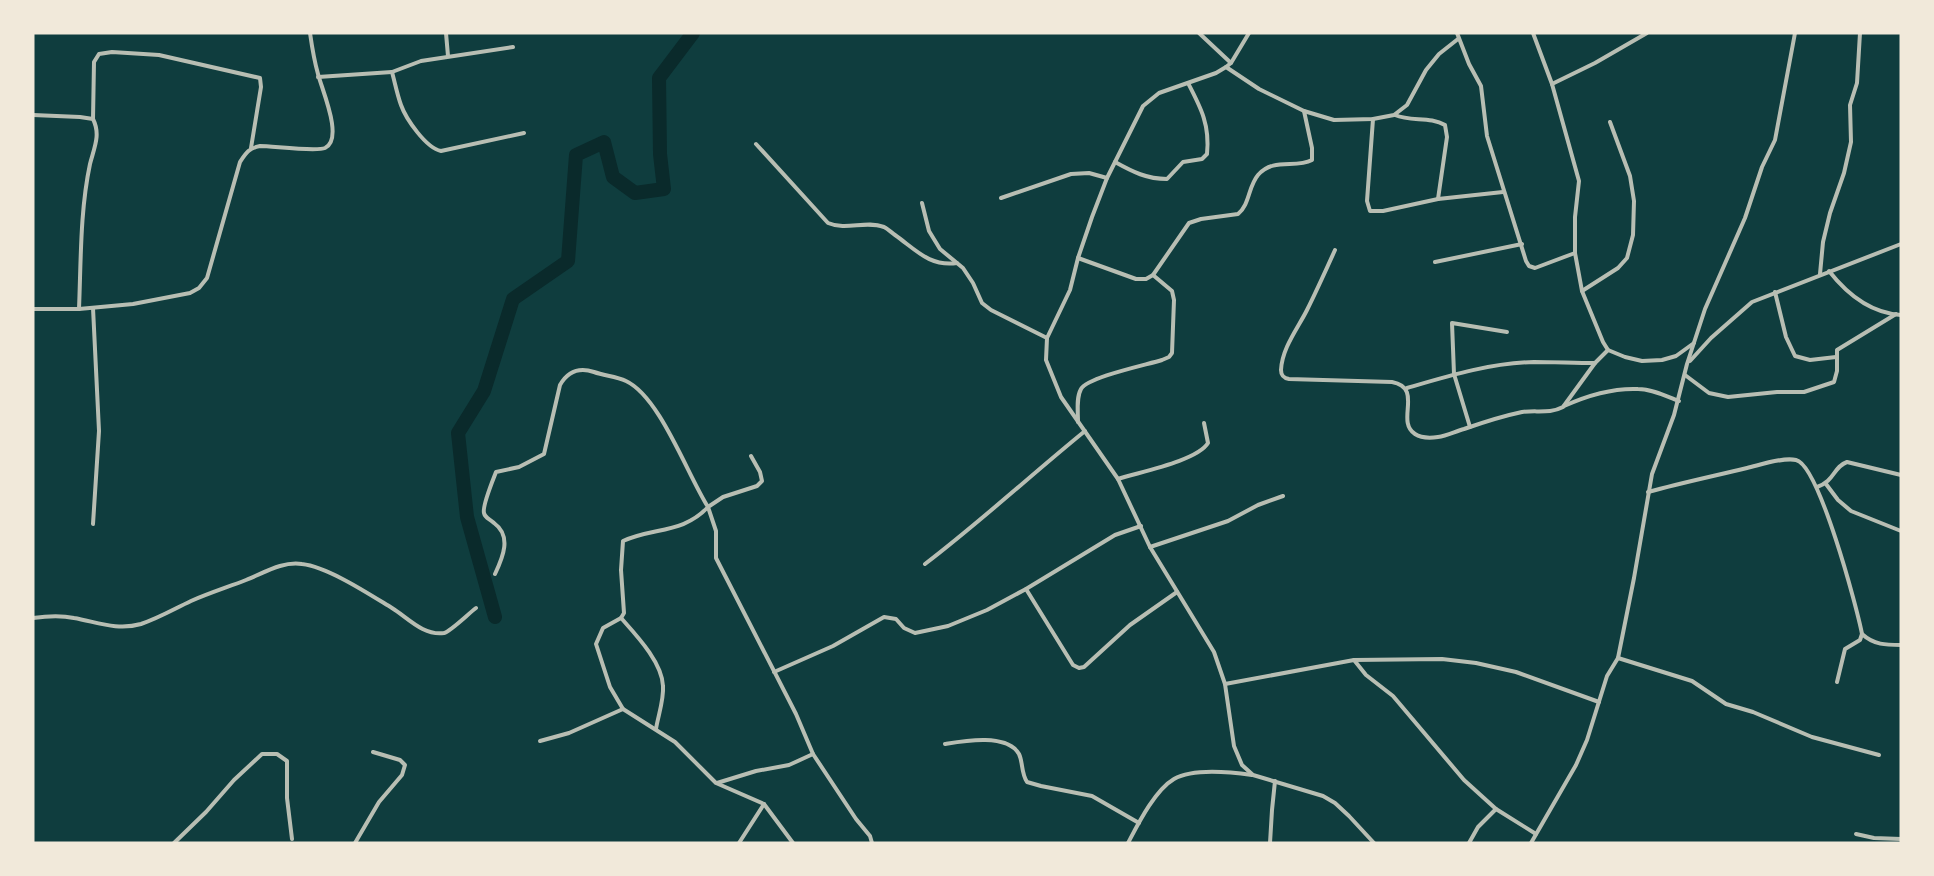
<svg xmlns="http://www.w3.org/2000/svg" width="1934" height="876" viewBox="0 0 1934 876" font-family="'Nunito Sans',sans-serif">
<rect width="100%" height="100%" fill="#0f3d3e"/>
<g fill="none" stroke-linecap="round" stroke-linejoin="round">
<path stroke="#0a2a2b" stroke-width="14" d="M495,617L467,517L458,433L484,391L513,299L568,261L576,155L604,142L613,177L635,193L664,189L660,154L659,78L693,33"/>
<g stroke="#b8beb3" stroke-width="4">
<path d="M446,33L448,56"/>
<path d="M1199,33L1231,63"/>
<path d="M1249,33L1231,63L1226,67L1216,73L1159,93L1143,106L1107,178L1092,217L1078,258L1070,290L1047,338L1046,360L1061,397L1118,479L1150,547L1214,652L1225,684L1234,746L1242,765L1253,775L1323,796L1335,803L1349,816L1374,843"/>
<path d="M1457,33L1469,64L1481,86L1487,136L1526,261L1529,266L1535,268L1575,253"/>
<path d="M1533,33L1552,84L1579,181L1575,217V253L1582,291L1603,342L1608,350L1625,357L1642,361L1662,360L1676,356L1694,343"/>
<path d="M1226,67L1259,89L1304,111L1334,120L1373,119L1394,115L1407,105L1426,70L1439,54L1458,39"/>
<path d="M392,72C395,83 397,94 401,105C406,119 426,148 441,151L524,133"/>
<path d="M318,77L392,72L421,61L513,47"/>
<path d="M1552,84L1595,63L1647,33"/>
<path d="M33,115L80,117L93,119C101,135 94,148 90,164C80,211 81,261 79,309"/>
<path d="M1395,115C1411,122 1430,116 1445,125L1447,137L1438,199"/>
<path d="M93,119L94,62L99,54L112,52L159,55L260,78L261,87L251,148"/>
<path d="M1373,119L1367,201L1370,211H1383L1438,199L1503,192"/>
<path d="M756,144L828,223C847,231 865,220 884,227C888,229 892,233 895,235C916,250 930,267 957,263"/>
<path d="M1115,162C1133,172 1147,179 1167,179L1183,162L1202,159L1207,154C1210,125 1201,108 1188,83"/>
<path d="M1001,198L1071,174L1089,173L1107,178"/>
<path d="M922,203L929,231L940,249L963,268L973,283L982,303L991,310L1047,338"/>
<path d="M1335,250C1326,270 1317,290 1307,310C1298,328 1282,348 1281,370C1281,376 1284,378 1289,379L1392,382C1424,388 1395,421 1415,434C1421,438 1431,438 1438,437C1447,436 1456,431 1464,429C1484,422 1503,416 1522,412C1536,410 1550,414 1563,407L1595,363L1608,350"/>
<path d="M1078,258L1136,279H1146L1153,275L1189,223L1201,219L1238,214C1250,204 1248,187 1258,175C1274,157 1295,169 1312,160V148L1304,111"/>
<path d="M1435,262L1522,244"/>
<path d="M1829,271C1847,294 1870,313 1901,315"/>
<path d="M1820,274L1823,242L1830,213L1844,173L1851,142L1850,105L1857,83L1860,33"/>
<path d="M1582,291L1618,268L1627,258L1633,235L1634,201L1630,176L1610,122"/>
<path d="M1775,292L1786,337L1795,356L1810,360L1836,357"/>
<path d="M93,308L99,431L93,524"/>
<path d="M33,309H79L133,304L190,293L199,288L207,278L240,162C246,153 249,148 260,146C272,146 316,152 325,148C344,139 322,90 318,74C314,60 312,47 310,33"/>
<path d="M1690,361L1711,338L1752,302L1901,244"/>
<path d="M1685,375L1709,393L1728,397L1777,392H1804L1834,382L1837,371V350L1896,314"/>
<path d="M1407,388C1448,376 1490,363 1534,362C1554,362 1575,363 1595,363"/>
<path d="M1564,406C1586,396 1614,388 1638,389C1652,389 1666,396 1679,401"/>
<path d="M1078,422C1078,411 1076,398 1081,389C1088,377 1146,365 1162,360L1169,357L1172,353L1174,300L1172,291L1153,275"/>
<path d="M1470,427L1454,374L1452,323L1507,332"/>
<path d="M751,456L760,472L762,481L757,486L723,497L708,507L716,531V558L796,714L813,754L856,819L870,836L872,843"/>
<path d="M1118,479C1139,472 1197,461 1208,443L1204,423"/>
<path d="M1826,484L1838,500L1851,511L1901,531"/>
<path d="M1817,487C1835,481 1833,467 1847,462L1901,475"/>
<path d="M1648,492C1681,483 1714,476 1747,468C1760,465 1783,457 1796,460C1819,465 1857,608 1862,634L1860,640L1845,649L1837,682"/>
<path d="M1150,547L1228,521L1258,505L1283,496"/>
<path d="M925,564C980,522 1031,475 1085,431"/>
<path d="M495,574C503,557 512,536 494,523C490,519 485,518 484,513C482,506 493,480 496,472L519,467L544,454L560,385C568,371 579,367 594,372C605,376 616,376 626,381C660,397 687,474 708,507C683,534 653,527 623,541L621,570L624,613L621,618L603,628L596,644L610,687L623,709L675,742L716,783L764,804L793,843"/>
<path d="M1026,589L1073,665L1079,668L1084,667L1130,625L1177,592"/>
<path d="M33,618C47,616 60,615 74,618C97,622 117,631 141,624C159,618 174,609 191,601C209,593 228,587 246,580C264,573 282,561 302,564C328,567 369,594 392,608C407,617 423,636 444,633C451,631 468,614 476,608"/>
<path d="M621,618C636,635 662,662 663,686C664,700 658,716 656,729"/>
<path d="M1862,634C1874,645 1886,645 1901,645"/>
<path d="M1618,658L1692,681L1726,704L1753,712L1812,737L1879,755"/>
<path d="M1354,660L1366,675L1393,696L1464,780L1496,809L1536,834"/>
<path d="M774,672L833,646L884,617L896,619L904,628L915,633L948,626L987,610L1026,589L1115,535L1141,526"/>
<path d="M1225,684L1354,660L1442,659L1476,663L1516,672L1599,702"/>
<path d="M540,741L569,733L623,709"/>
<path d="M945,744C963,741 1007,733 1019,754C1023,762 1021,773 1027,782L1041,786L1092,796L1139,823"/>
<path d="M717,783L756,771L789,765L813,754"/>
<path d="M1856,834L1874,838L1901,839"/>
<path d="M174,843L206,812L234,780L262,754H277L287,761V798L292,839"/>
<path d="M355,843L379,802L402,775L405,765L400,760L373,752"/>
<path d="M739,843L764,804"/>
<path d="M1128,843C1138,824 1155,790 1174,779C1193,768 1231,772 1252,775"/>
<path d="M1270,843L1272,810L1275,781"/>
<path d="M1469,843L1478,827L1496,809"/>
<path d="M1531,843L1576,765L1587,740L1607,676L1618,658L1634,578L1652,474L1674,415L1687,364L1705,309L1745,218L1762,167L1775,140L1795,33"/>
</g>
</g>
<rect width="1934" height="876" fill="none" stroke="#f1e9da" stroke-width="69"/>
</svg>
